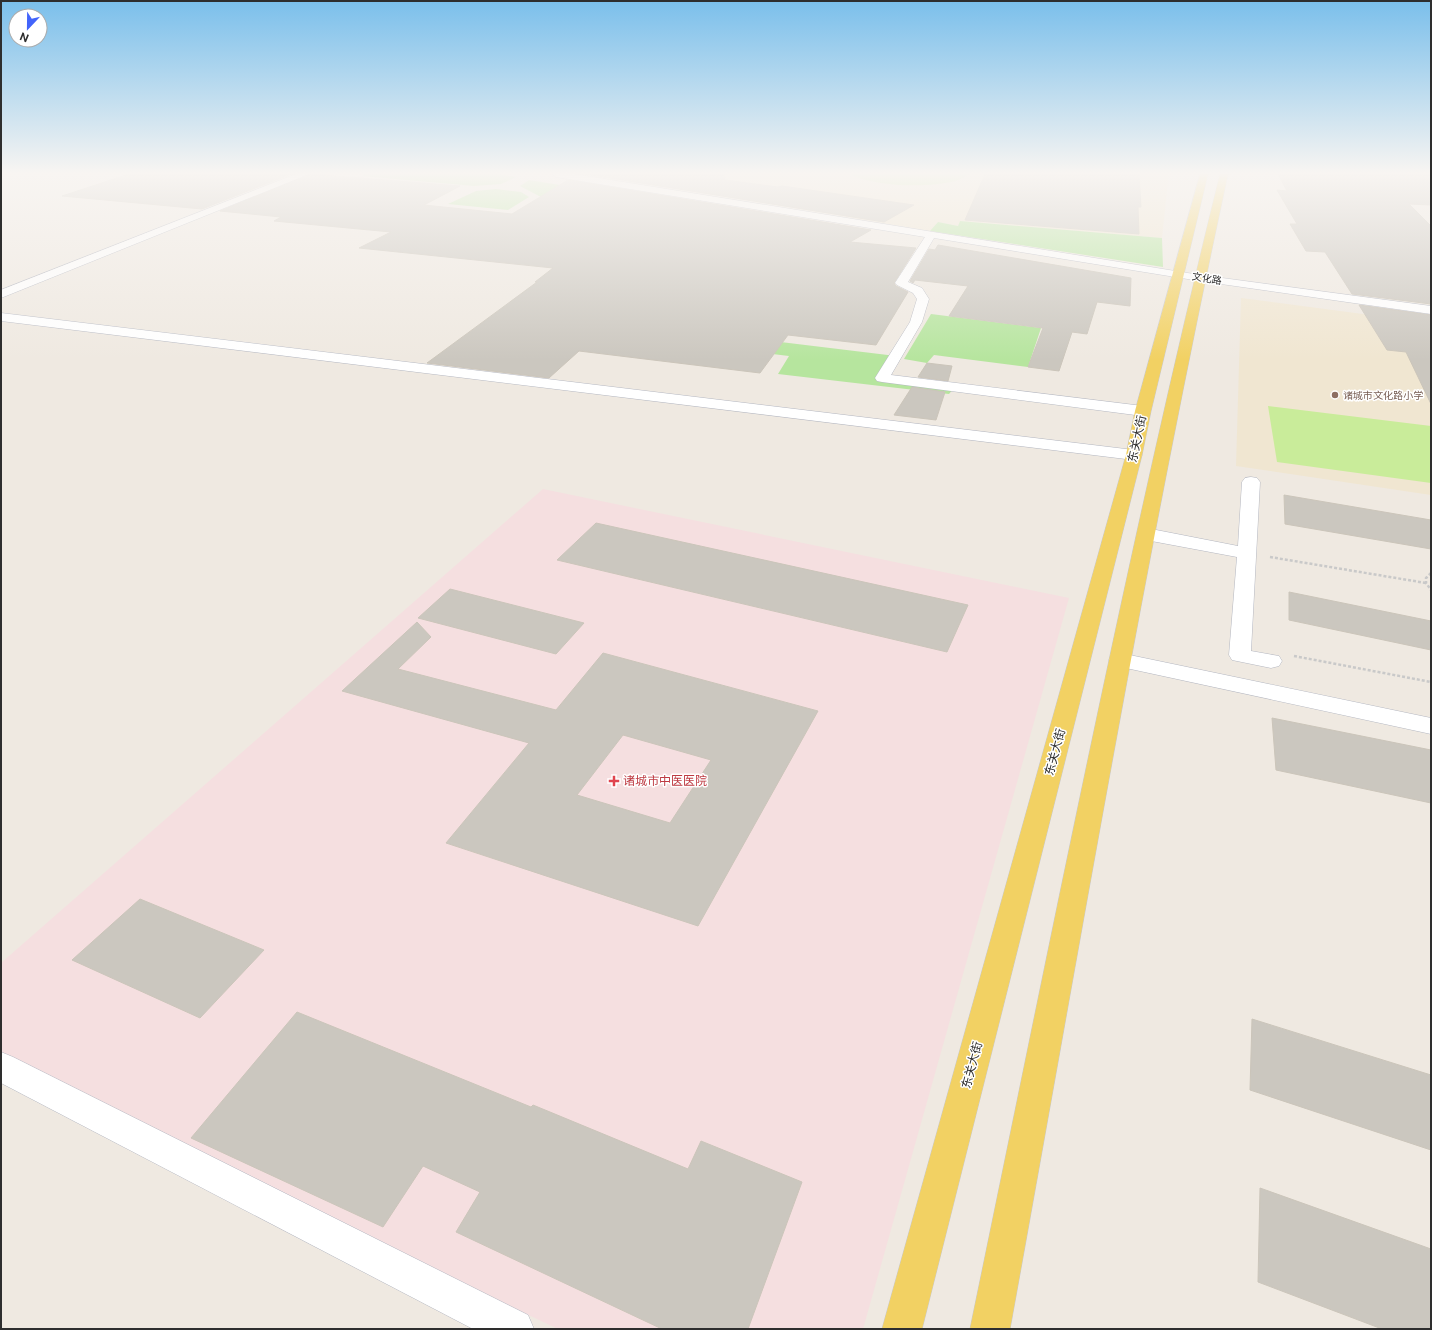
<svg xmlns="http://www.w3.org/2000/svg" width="1432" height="1330" viewBox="0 0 1432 1330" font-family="'Public Sans','Noto Sans SC',sans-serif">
<rect width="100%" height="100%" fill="#efe9e1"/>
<g fill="#f0e6d1">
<path d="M638,174H1168V181L1162,238L960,221L958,226L938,222L930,231L624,179Z"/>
<path d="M1241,298L1431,323V495L1236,466Z"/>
</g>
<path fill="#f5dfe0" d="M543,489L1069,598L863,1329H558L1,1065V963Z"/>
<g fill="#b6e59e">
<path d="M366,174H497L516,177L501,184L474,186L362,176Z"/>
<path d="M529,180L560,185L541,197L520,186Z"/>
<path d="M496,189L521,192L529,197L508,210L448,204L476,191Z"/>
<path d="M960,221L1162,238L1163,267L930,231L938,222L958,226Z"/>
<path d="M931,314L1041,328L1028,367L934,355L927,363L904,359Z"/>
<path d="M639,325L896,356L883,378L954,388L949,394L778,374L789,356L628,337Z"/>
</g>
<g fill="#c9ec9a">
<path d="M850,174H969C965,176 960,180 955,181C929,188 874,187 850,174Z"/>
<path d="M1268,406L1431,426V483L1277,462Z"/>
</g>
<g fill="#cbc7bf" stroke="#cbc5ba" fill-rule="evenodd">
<path d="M129,174H291L202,209L62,196Z"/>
<path d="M310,174L460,186L424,205L512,214L568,180L871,230L850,242L916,248L894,283L896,286L908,292L876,345L788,335L760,373L579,351L549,378L427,363L537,282H535L553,268L359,248L391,232L274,221L281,217L220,211Z"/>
<path d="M585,174H724L725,180L778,187L782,186L914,205L884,222Z"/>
<path d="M985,174H1139L1141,207H1138L1139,234L965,220Z"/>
<path d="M1278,174H1431V205L1409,204L1431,226V304L1352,294L1325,252L1306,251L1290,224H1297L1277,190L1287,191Z"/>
<path d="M938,245L1131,278L1130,306L1097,302L1087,334L1072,332L1059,371L1028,367L1043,328L949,316L968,286L915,280L913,283L910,281L929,249L935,250Z"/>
<path d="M1359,305L1431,315V404L1406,352L1387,350Z"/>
<path d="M927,363L952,366L948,381L918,377Z"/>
<path d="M912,387L945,392L936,420L894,415Z"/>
<path d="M1284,495L1431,520V549L1285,524Z"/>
<path d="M596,523L968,605L947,652L557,560Z"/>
<path d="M450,589L584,623L556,654L418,618Z"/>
<path d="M1289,592L1431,621V650L1289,620Z"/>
<path d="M417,622L431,637L398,669L556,710L603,653L818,711L698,926L446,843L529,743L342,691ZM623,735L711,760L670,823L577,795Z"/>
<path d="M1272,718L1431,750V803L1276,770Z"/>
<path d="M140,899L264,950L200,1018L72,960Z"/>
<path d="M297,1012L531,1107L533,1105L688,1169L701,1141L802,1182L748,1329H662L456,1232L480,1192L423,1166L383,1227L191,1138Z"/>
<path d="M1252,1019L1431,1075V1150L1250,1090Z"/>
<path d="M1260,1188L1431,1249V1329H1382L1258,1282Z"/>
</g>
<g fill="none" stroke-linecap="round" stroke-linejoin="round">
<defs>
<g id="minor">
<path d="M296,174H309L1,298V290Z"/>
<path d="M552,174H574L1200,275L1431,306V314L1200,281L934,238L908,282L922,288L929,299L922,322L891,375L1143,406L1148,408L1151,411L1148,414L1143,416L882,382L877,381L875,378L910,322L917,299L913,293L897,285L895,283L925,237L556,177Z"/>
<path d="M1,313L1134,450L1140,452L1142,455L1140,458L1134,460L1,321Z"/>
<path d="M1251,477L1257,478L1260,482L1251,651L1279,656L1282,661L1279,666L1271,668L1232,660L1229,655L1237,557L1146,540L1139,538L1137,534L1139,530L1146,528L1238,546L1242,482L1245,478Z"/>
<path d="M1120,653L1431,718V734L1112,665L1109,660L1112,655Z"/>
<path d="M1,1052L13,1057L528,1315L534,1329H473L1,1083Z"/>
</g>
<g id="major">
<path d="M1200,174H1208L1151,411L1142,455L922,1329H882L1126,455L1135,411Z"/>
<path d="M1220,174H1228C1145,557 1080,944 1010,1329H970C1050,944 1126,557 1220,174Z"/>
</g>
</defs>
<use href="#minor" stroke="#b4b7c1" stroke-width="1"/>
<use href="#major" stroke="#c9c9c9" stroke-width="1"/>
<g stroke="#c9c9c9" stroke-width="2.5" stroke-dasharray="3 2" stroke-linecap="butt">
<path d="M1270,557L1426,583"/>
<path d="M1431,573L1426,578V583L1431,590"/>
<path d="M1294,656L1431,682"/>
</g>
<use href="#minor" fill="#fff" fill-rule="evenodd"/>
<use href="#major" fill="#f2d163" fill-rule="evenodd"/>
</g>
<linearGradient id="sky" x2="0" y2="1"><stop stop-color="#7abfeb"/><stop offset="0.48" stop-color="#f8f5f2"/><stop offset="1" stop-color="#f8f5f2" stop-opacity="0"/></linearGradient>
<rect width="1432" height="360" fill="url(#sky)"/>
<circle fill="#8d6e63" stroke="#fff" stroke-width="1.5" cx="1335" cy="395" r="4"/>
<path fill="#e0444e" stroke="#fff" stroke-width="1.5" d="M612 775h4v4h4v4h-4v4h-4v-4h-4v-4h4z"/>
<g text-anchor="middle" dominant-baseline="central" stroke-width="3" stroke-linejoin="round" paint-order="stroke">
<g font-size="10" fill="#2e2e2e" stroke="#fff">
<text transform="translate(1207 278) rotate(9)">文化路</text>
</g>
<g font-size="10" fill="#785e54" stroke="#fff" text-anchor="start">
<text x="1343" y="395">诸城市文化路小学</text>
</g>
<g font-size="12" fill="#2e2e2e" stroke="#fff">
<text transform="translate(1137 439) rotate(-78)">东关大街</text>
<text transform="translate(1055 752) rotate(-75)">东关大街</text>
<text transform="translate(972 1065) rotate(-75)">东关大街</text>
</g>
<g font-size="12" fill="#be3a42" stroke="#fff" text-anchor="start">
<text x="623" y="781">诸城市中医医院</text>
</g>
</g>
<rect width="1432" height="1330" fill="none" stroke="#2e2e2e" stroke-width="4"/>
<g transform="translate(28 28) rotate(202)"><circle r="19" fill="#ffffff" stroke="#ababab"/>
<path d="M0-3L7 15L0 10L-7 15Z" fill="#4264fb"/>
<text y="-6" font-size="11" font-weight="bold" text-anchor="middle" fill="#2e2e2e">N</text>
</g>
</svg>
